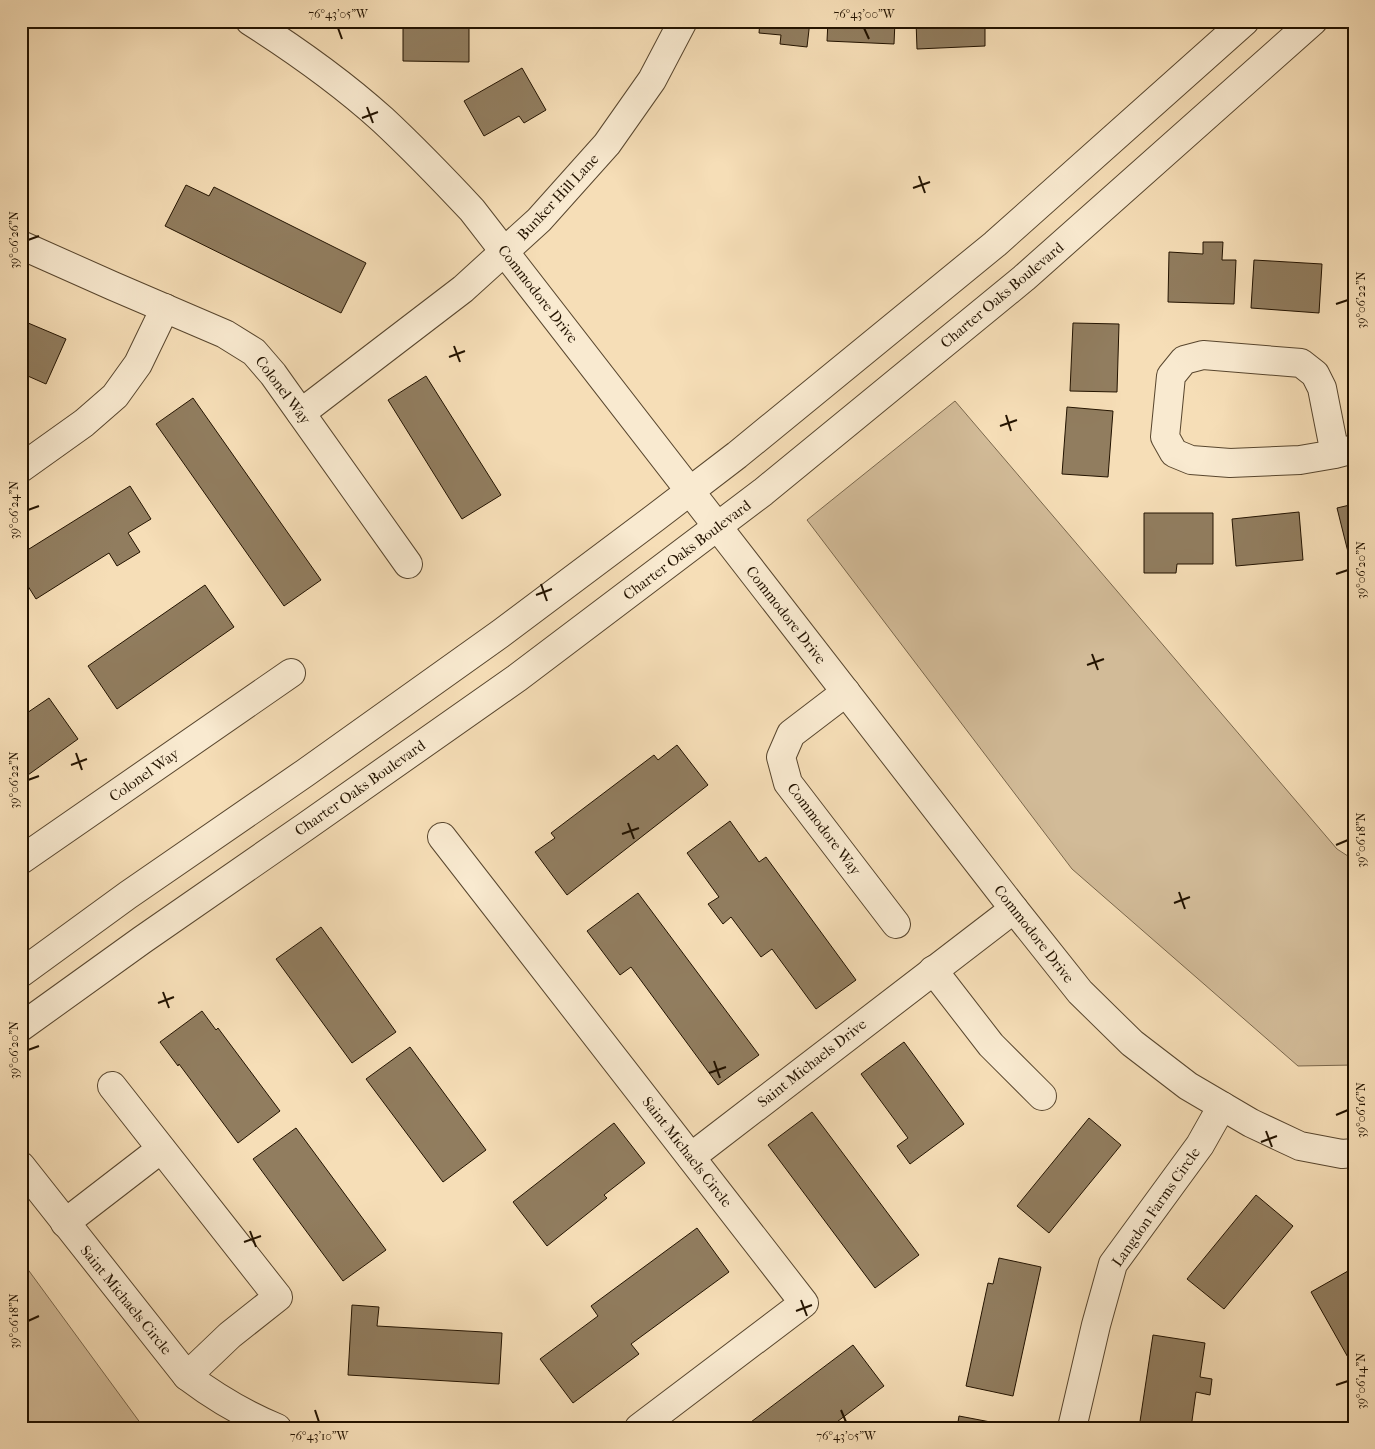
<svg xmlns="http://www.w3.org/2000/svg" width="1375" height="1449" viewBox="0 0 1375 1449" font-family="'IM FELL French Canon',serif">
<rect width="100%" height="100%" fill="#f6deb7"/>
<filter id="stains"><feTurbulence type="fractalNoise" baseFrequency=".004" numOctaves="4"/><feColorMatrix values="0 0 0 0 .2 0 0 0 0 .09 0 0 0 0 .02 0 0 0 .5 -.17"/></filter>
<radialGradient id="worn" r=".72"><stop offset=".6" stop-color="#630" stop-opacity="0"/><stop offset="1" stop-color="#630" stop-opacity=".3"/></radialGradient>
<g fill="#d2bb98" stroke="#7a674c">
<path d="M955,401L1337,849L1354,860V1065L1298,1066L1072,869L807,520Z"/>
<path d="M21,1260L144,1428H21Z"/>
</g>
<g fill="#917d5f" stroke="#231300">
<path d="M403,21H456V24H469V62L403,61Z"/>
<path d="M760,21H810L807,47L780,44L781,35L759,33Z"/>
<path d="M828,21H895L894,44L827,41Z"/>
<path d="M916,21H985V46L917,49Z"/>
<path d="M1011,21H1047L1012,27Z"/>
<path d="M522,68L546,110L524,123L519,116L484,136L464,101Z"/>
<path d="M186,185L209,196L214,187L366,263L341,313L165,226Z"/>
<path d="M1203,242H1223L1222,260H1236L1234,304L1168,302L1169,252L1203,254Z"/>
<path d="M1254,260L1322,264L1319,313L1251,308Z"/>
<path d="M21,320L66,339L46,384L21,373Z"/>
<path d="M1073,323L1119,324L1117,392L1070,391Z"/>
<path d="M426,376L501,495L462,519L388,400Z"/>
<path d="M193,398L321,580L284,606L156,424Z"/>
<path d="M1067,407L1113,411L1108,477L1062,474Z"/>
<path d="M130,486L151,519L128,533L140,552L117,566L109,553L36,599L21,575V554Z"/>
<path d="M1354,504V550L1348,552L1337,508Z"/>
<path d="M1299,512L1303,560L1236,566L1232,519Z"/>
<path d="M1144,513H1213V564H1177L1176,573H1144Z"/>
<path d="M205,585L234,627L117,709L88,666Z"/>
<path d="M49,698L78,739L21,780V717Z"/>
<path d="M677,745L708,785L567,895L535,852L555,838L551,833L654,755L658,760Z"/>
<path d="M730,821L759,862L766,857L856,980L816,1009L772,949L761,957L731,917L723,924L708,904L719,897L687,853Z"/>
<path d="M638,893L759,1055L718,1085L631,967L620,975L587,931Z"/>
<path d="M321,927L396,1032L352,1063L276,959Z"/>
<path d="M202,1011L216,1030L218,1028L280,1111L238,1143L179,1064L178,1066L160,1042Z"/>
<path d="M904,1042L964,1124L910,1164L897,1146L908,1138L861,1074Z"/>
<path d="M410,1047L486,1150L443,1182L366,1079Z"/>
<path d="M812,1112L919,1255L875,1288L768,1145Z"/>
<path d="M1089,1118L1121,1145L1049,1233L1017,1206Z"/>
<path d="M614,1123L645,1163L604,1195L607,1198L547,1246L513,1202Z"/>
<path d="M296,1128L386,1250L343,1281L253,1159Z"/>
<path d="M1256,1195L1293,1226L1224,1309L1187,1279Z"/>
<path d="M697,1228L729,1272L631,1344L639,1354L573,1403L540,1359L598,1316L591,1306Z"/>
<path d="M999,1258L1041,1267L1013,1396L966,1386L988,1283L993,1284Z"/>
<path d="M1348,1271L1354,1282V1368L1311,1292Z"/>
<path d="M352,1305L379,1307L377,1326L502,1333L499,1384L348,1375Z"/>
<path d="M1153,1335L1205,1343L1200,1377L1212,1379L1210,1395L1196,1392L1191,1428H1139Z"/>
<path d="M853,1345L884,1386L829,1428H743Z"/>
<path d="M959,1416L1001,1424L1000,1428H957Z"/>
</g>
<g fill="none" stroke-linecap="round" stroke-linejoin="round">
<defs>
<g id="minor">
<path d="M250,21C297,51 342,83 383,120C414,149 443,179 472,210L1014,909L1080,992L1132,1043L1188,1086L1251,1123L1300,1146L1342,1154L1354,1153"/>
<path d="M21,245L113,286L225,334L254,352L273,374L408,564"/>
<path d="M301,413L463,289L539,220L607,144L652,80L683,21"/>
<path d="M1335,454L1322,388L1315,374L1301,363L1203,355L1184,360L1171,376L1165,437L1174,453L1191,460L1230,463L1300,460L1335,454L1354,449"/>
<path d="M21,468L84,423L115,396L138,364L165,308"/>
<path d="M846,692L791,734L781,757L788,783L896,924"/>
<path d="M442,837L804,1303L639,1428"/>
<path d="M21,860L291,673"/>
<path d="M933,970L991,1045L1042,1096"/>
<path d="M21,973L128,895L305,773L500,634L656,517L737,455L995,244L1245,21"/>
<path d="M21,1027L142,940L305,827L517,678L763,492L1024,278L1313,21"/>
<path d="M112,1086L278,1297L230,1335L187,1376"/>
<path d="M691,1157L1014,909"/>
<path d="M21,1166L187,1376C216,1398 243,1414 277,1428"/>
<path d="M65,1223L161,1149"/>
<path d="M1072,1428L1096,1325L1113,1264L1200,1145L1222,1106"/>
</g>
</defs>
<use href="#minor" stroke="#58462e" stroke-width="30"/>
<use href="#minor" stroke="#f9ead0" stroke-width="28"/>
</g>
<path fill="none" stroke="#231300" stroke-width="2" d="M338,28L342,39M864,28L869,39M367,107L373,123M362,118L378,112M919,176L925,193M913,188L930,182M28,240L39,236M1336,304L1348,300M454,346L460,362M449,357L465,351M1006,415L1011,431M1000,426L1017,420M28,510L39,506M1336,574L1348,570M541,584L547,601M536,595L552,589M1092,654L1098,670M1087,665L1104,659M76,753L82,770M71,765L87,759M28,780L39,776M628,823L634,839M622,834L639,828M1336,845L1348,840M1179,892L1185,909M1174,903L1190,897M163,992L169,1008M158,1003L174,997M28,1050L39,1046M714,1061L720,1078M709,1073L726,1067M1336,1115L1348,1110M1266,1131L1272,1147M1261,1142L1277,1136M250,1231L256,1247M244,1242L261,1236M801,1300L807,1316M796,1311L812,1305M28,1321L39,1316M1336,1385L1348,1381M315,1410L319,1422M841,1410L846,1422"/>
<g text-anchor="middle" dominant-baseline="central" stroke-width="4" stroke-linejoin="round" paint-order="stroke">
<g font-size="15" fill="#231300" stroke="#f9ead0">
<text transform="translate(558 197) rotate(-47)">Bunker Hill Lane</text>
<text transform="translate(538 294) rotate(52)">Commodore Drive</text>
<text transform="translate(1002 295) rotate(-40)">Charter Oaks Boulevard</text>
<text transform="translate(283 390) rotate(53)">Colonel Way</text>
<text transform="translate(687 550) rotate(-37)">Charter Oaks Boulevard</text>
<text transform="translate(786 615) rotate(52)">Commodore Drive</text>
<text transform="translate(144 775) rotate(-35)">Colonel Way</text>
<text transform="translate(360 788) rotate(-35)">Charter Oaks Boulevard</text>
<text transform="translate(824 829) rotate(53)">Commodore Way</text>
<text transform="translate(1034 934) rotate(52)">Commodore Drive</text>
<text transform="translate(812 1063) rotate(-38)">Saint Michaels Drive</text>
<text transform="translate(687 1152) rotate(52)">Saint Michaels Circle</text>
<text transform="translate(1156 1207) rotate(-55)">Langdon Farms Circle</text>
<text transform="translate(126 1300) rotate(51)">Saint Michaels Circle</text>
</g>
</g>
<rect width="1375" height="1449" fill="none" stroke="#f6deb7" stroke-width="55"/>
<rect x="28" y="28" width="1320" height="1394" fill="none" stroke="#231300" stroke-width="2"/>
<g font-size="12" text-anchor="middle" fill="#231300">
<text x="338" y="18">76°43'05"W</text>
<text x="864" y="18">76°43'00"W</text>
<text transform="translate(14 240) rotate(-90)" y="4">39°06'26"N</text>
<text transform="translate(1361 300) rotate(-90)" y="4">39°06'22"N</text>
<text transform="translate(14 510) rotate(-90)" y="4">39°06'24"N</text>
<text transform="translate(1361 570) rotate(-90)" y="4">39°06'20"N</text>
<text transform="translate(14 780) rotate(-90)" y="4">39°06'22"N</text>
<text transform="translate(1361 840) rotate(-90)" y="4">39°06'18"N</text>
<text transform="translate(14 1050) rotate(-90)" y="4">39°06'20"N</text>
<text transform="translate(1361 1110) rotate(-90)" y="4">39°06'16"N</text>
<text transform="translate(14 1321) rotate(-90)" y="4">39°06'18"N</text>
<text transform="translate(1361 1381) rotate(-90)" y="4">39°06'14"N</text>
<text x="319" y="1440">76°43'10"W</text>
<text x="846" y="1440">76°43'05"W</text>
</g>
<rect width="100%" height="100%" filter="url(#stains)"/>
<rect width="100%" height="100%" fill="url(#worn)"/>
</svg>
